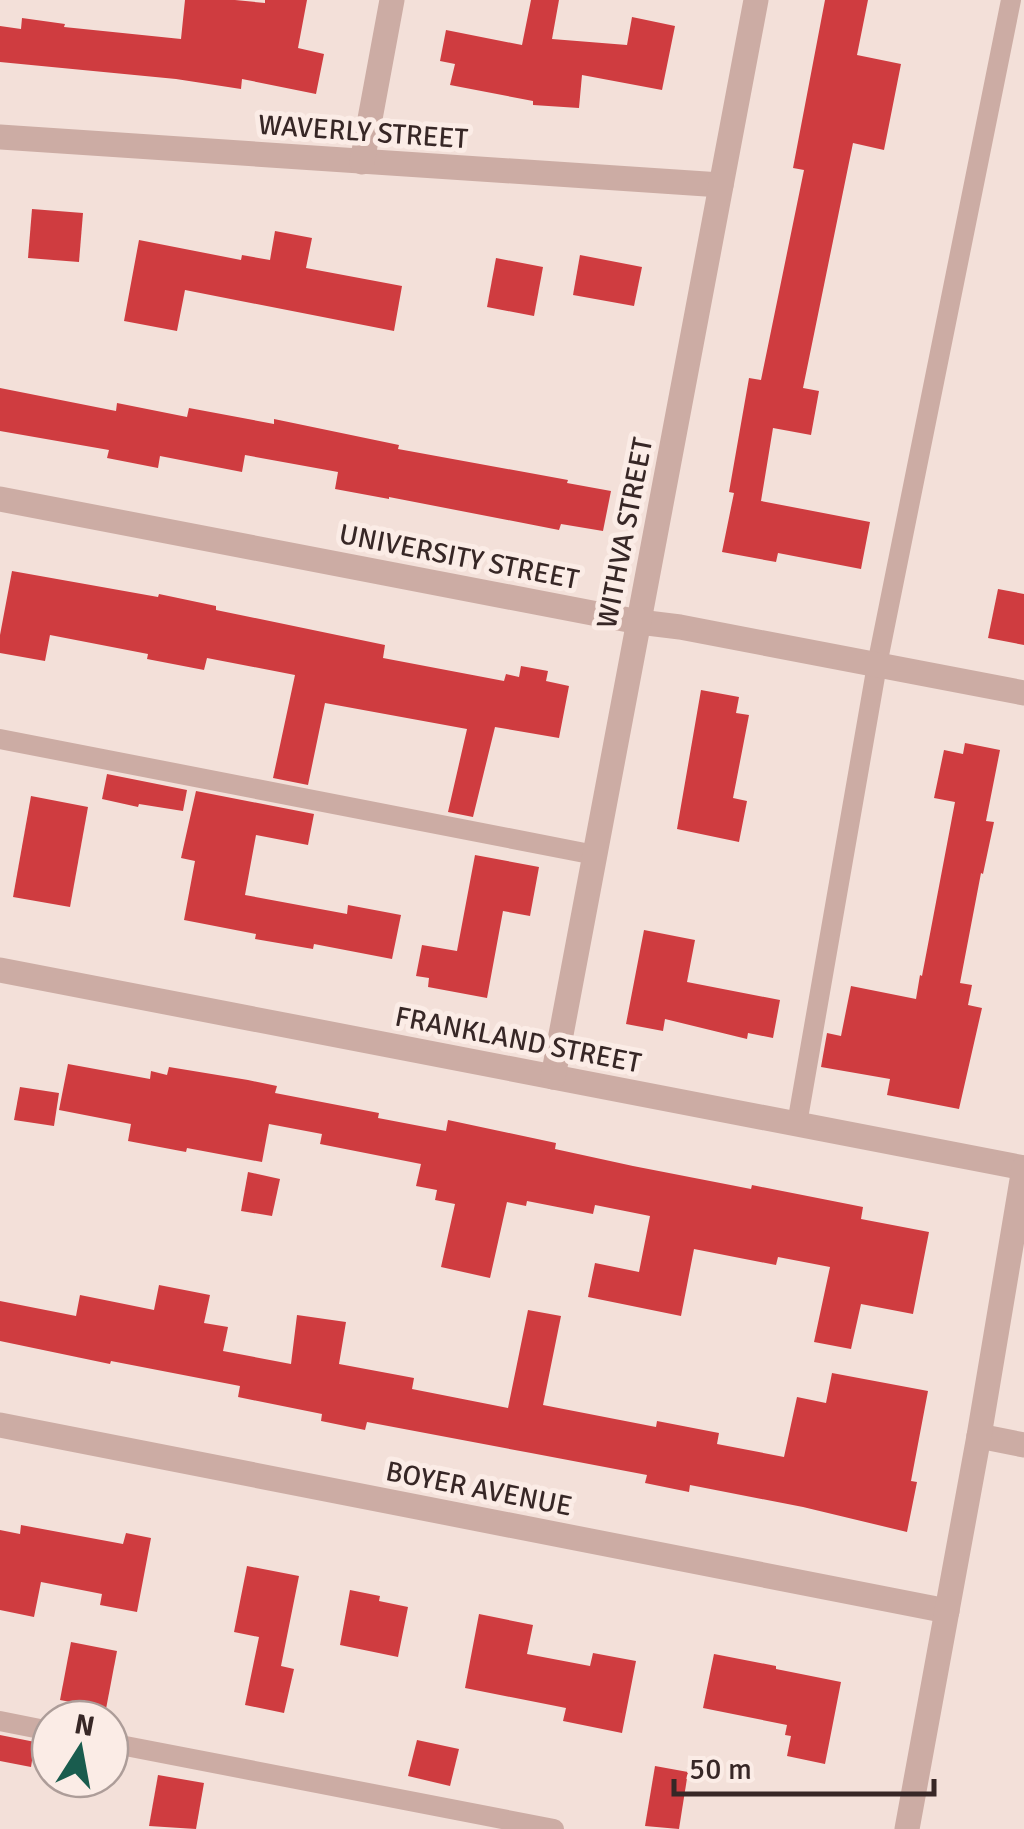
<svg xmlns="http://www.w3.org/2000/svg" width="1024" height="1829" viewBox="0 0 1024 1829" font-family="Signika,sans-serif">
<rect width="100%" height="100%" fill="#f3e0d9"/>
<g fill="#cf3c40">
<path d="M185,0H235L265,3V0H307L298,48L324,54L316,94L242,79L241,89L176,79L0,62V26L21,29L22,18L65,24L64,27L181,39Z"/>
<path d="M531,0H559L552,39L627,45L632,17L675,26L662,90L582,75L579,108L533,105V101L450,85L455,64L440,61L446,30L522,45Z"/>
<path d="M825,0H868L857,55L901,64L884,150L853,143L803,388L819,391L811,435L773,428L761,501L870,522L861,569L778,553L776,562L722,552L734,493L729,492L749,378L761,380L804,170L793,168Z"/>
<path d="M32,209L83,213L79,262L28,258Z"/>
<path d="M275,231L312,238L306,268L402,286L394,331L185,290L177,331L124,321L139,240L241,260L242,255L270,260Z"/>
<path d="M580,255L642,267L634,306L573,295Z"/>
<path d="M496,258L543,267L534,316L487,307Z"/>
<path d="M0,388L116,411L117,403L187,417L189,408L274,424V419L399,445L398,449L568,480L567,483L611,491L603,531L561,524L559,530L389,497V499L335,489L338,472L245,455L242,472L160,456L158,468L107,458L109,450L0,431Z"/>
<path d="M12,571L158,597L159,594L216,606V610L385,645L383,658L504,681L506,674L519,677L521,666L548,671L546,681L569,686L559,738L495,727L473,817L448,812L467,729L325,703L308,785L273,778L295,675L207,658L204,670L147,659L148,654L50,635L45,661L0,653V635Z"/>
<path d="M998,589L1024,594V645L988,638Z"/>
<path d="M701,690L739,697L736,713L749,715L733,798L747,801L739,842L677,829Z"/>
<path d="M965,743L1000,750L986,821L994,822L983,874L981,873L960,983L972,985L968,1005L982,1008L959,1109L887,1095L890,1079L821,1067L827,1033L841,1036L851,986L916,999L920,975L922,976L955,802L934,798L944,750L963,754Z"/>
<path d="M107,774L187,790L183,811L139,804L138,807L102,799Z"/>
<path d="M196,791L314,814L308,845L256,835L245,895L347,914L348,905L401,915L392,959L314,944L313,949L255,939L256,934L184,920L195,861L181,858Z"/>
<path d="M31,796L88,807L70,907L13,897Z"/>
<path d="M475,855L539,867L530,916L503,911L487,998L428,987L429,978L416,976L422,945L457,951Z"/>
<path d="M644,930L695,940L687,982L780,1000L773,1038L748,1033L747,1039L665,1019L663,1031L626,1024Z"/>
<path d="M68,1064L150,1079L151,1071L167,1075L169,1067L248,1080L277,1086L275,1093L379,1113L378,1118L446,1131L448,1120L556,1143L555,1149L633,1166L751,1189L752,1185L863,1207L861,1219L929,1232L913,1314L861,1304L851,1349L814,1342L830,1267L778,1257L776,1265L694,1249L681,1316L588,1297L595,1263L639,1272L650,1216L595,1205L593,1214L527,1201L526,1206L507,1202L490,1278L441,1267L455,1204L435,1200L437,1190L416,1186L421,1164L320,1144L322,1134L269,1124L262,1162L187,1148L186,1152L128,1141L131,1124L59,1110Z"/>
<path d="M20,1087L59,1093L54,1126L14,1120Z"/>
<path d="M248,1172L280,1179L272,1216L241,1211Z"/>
<path d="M159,1285L210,1295L204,1323L228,1327L223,1351L291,1364L297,1315L346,1322L339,1364L414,1378L412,1389L508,1408L528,1310L561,1316L543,1405L656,1427L657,1421L719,1433L717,1444L784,1457L797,1397L826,1403L832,1373L928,1391L911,1481L917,1482L907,1532L803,1507L690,1485L689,1492L645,1483L647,1475L531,1453L367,1422L365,1430L321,1421L322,1414L238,1397L240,1386L111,1361L110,1364L0,1341V1301L76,1316L80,1295L154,1310Z"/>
<path d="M21,1525L123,1544L126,1533L151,1538L137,1612L100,1605L102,1594L41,1582L34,1617L0,1610V1530L20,1534Z"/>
<path d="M247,1566L299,1576L281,1666L294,1669L284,1713L245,1705L259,1637L234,1632Z"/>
<path d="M350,1590L380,1596L379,1601L408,1607L398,1657L340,1645Z"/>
<path d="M479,1614L533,1625L527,1654L590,1666L593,1653L636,1661L622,1733L563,1721L566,1708L465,1688Z"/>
<path d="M71,1642L117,1651L106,1709L60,1700Z"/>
<path d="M714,1654L776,1666V1669L841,1682L825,1764L787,1756L791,1736L785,1735L787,1725L703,1708Z"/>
<path d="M0,1735L35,1742L31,1767L0,1761Z"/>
<path d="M417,1740L459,1749L450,1786L408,1776Z"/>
<path d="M655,1766L688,1772L679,1829L645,1826Z"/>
<path d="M158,1775L204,1783L196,1829L149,1826Z"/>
</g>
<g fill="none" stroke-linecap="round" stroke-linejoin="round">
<g stroke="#ccaca4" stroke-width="20">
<path d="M0,739L595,855"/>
<path d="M797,1124L877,665L1011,0"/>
<path d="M0,1721L50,1731"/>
<path d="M110,1743L554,1829"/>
</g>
<g stroke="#ccaca4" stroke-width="25">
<path d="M0,137L721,185"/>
<path d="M362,162L392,0"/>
<path d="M0,499L639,622L680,627L1024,693"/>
<path d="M0,970L1024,1168"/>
<path d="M553,1077L756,0"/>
<path d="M0,1425L947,1611"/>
<path d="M979,1436L1024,1445"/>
<path d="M907,1829L979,1436L1024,1168"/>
</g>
</g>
<g text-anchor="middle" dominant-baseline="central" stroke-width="10" stroke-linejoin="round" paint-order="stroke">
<g font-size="28" fill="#372726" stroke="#fbece6">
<text transform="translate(363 132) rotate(4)">WAVERLY STREET</text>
<text transform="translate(625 533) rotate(-79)">WITHVA STREET</text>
<text transform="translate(459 557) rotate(11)">UNIVERSITY STREET</text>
<text transform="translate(518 1040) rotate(11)">FRANKLAND STREET</text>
<text transform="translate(479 1489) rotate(11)">BOYER AVENUE</text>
</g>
</g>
<g transform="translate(80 1749) rotate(11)"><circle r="48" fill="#fbece6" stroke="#ad9d99" stroke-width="2.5"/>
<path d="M0-8L18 38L0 25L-18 38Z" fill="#195c4e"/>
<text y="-15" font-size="28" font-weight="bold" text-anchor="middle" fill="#372726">N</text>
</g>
<path d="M674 1779v15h260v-15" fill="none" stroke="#372726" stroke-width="5"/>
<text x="689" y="1779" font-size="30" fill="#372726" stroke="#fbece6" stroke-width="8" paint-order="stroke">50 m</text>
</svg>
